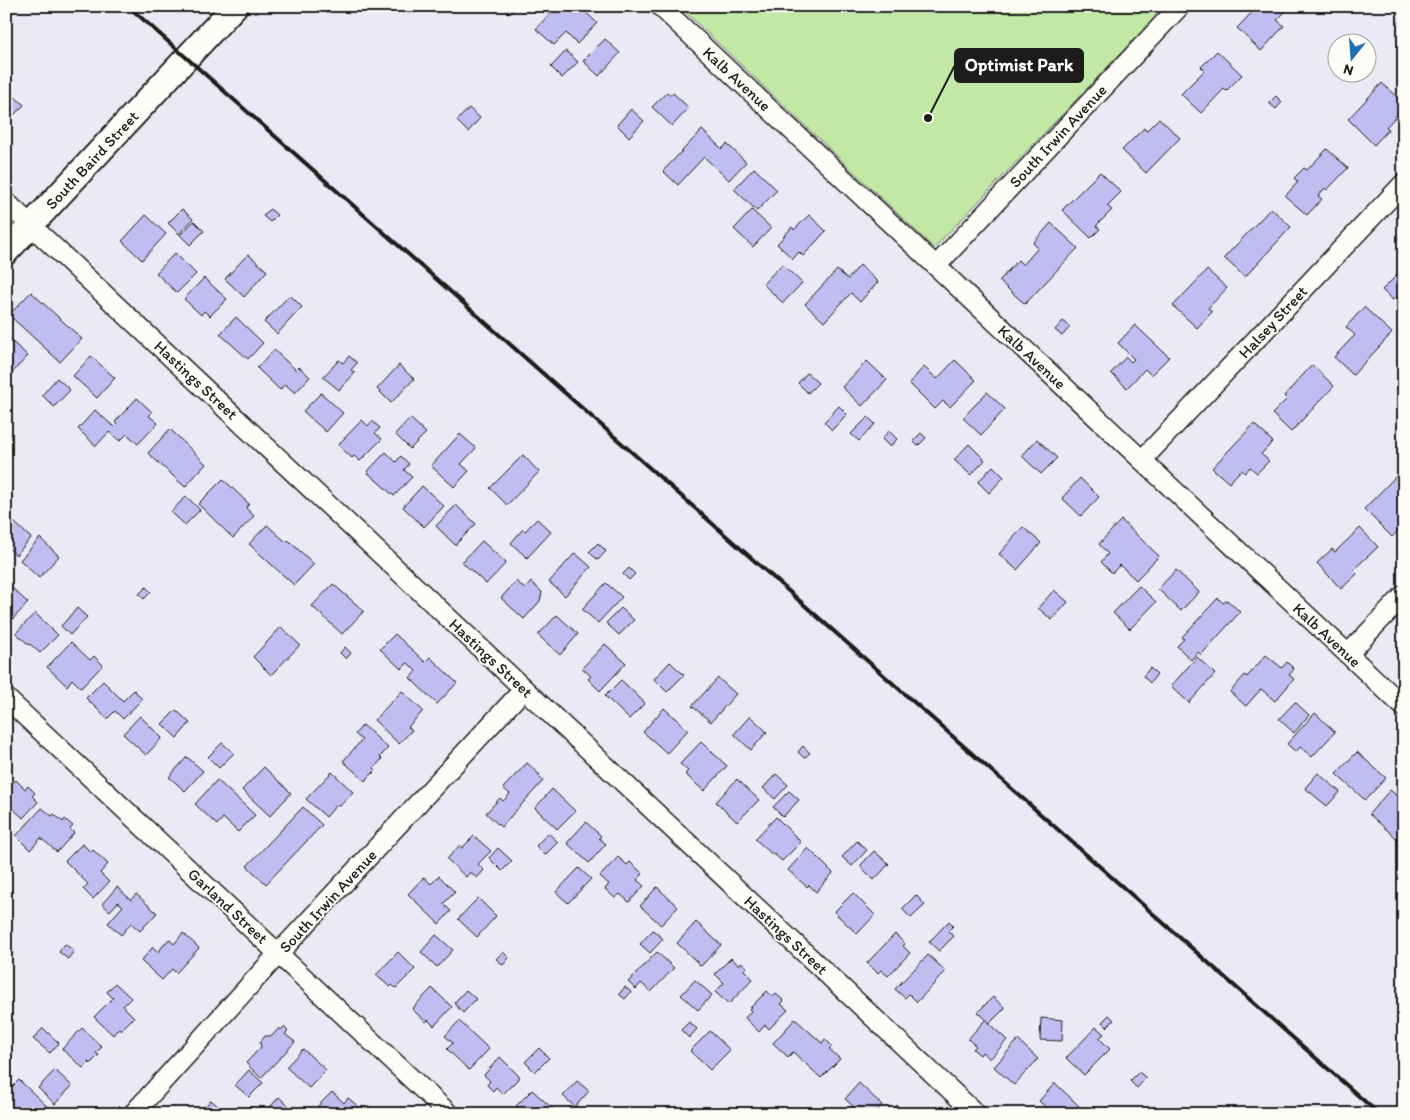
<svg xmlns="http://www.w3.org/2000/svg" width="1410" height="1120" viewBox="0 0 1410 1120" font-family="Itim,sans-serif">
<rect width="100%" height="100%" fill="#ebe9f5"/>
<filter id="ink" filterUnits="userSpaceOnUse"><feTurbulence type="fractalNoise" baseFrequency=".02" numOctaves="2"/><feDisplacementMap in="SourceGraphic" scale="10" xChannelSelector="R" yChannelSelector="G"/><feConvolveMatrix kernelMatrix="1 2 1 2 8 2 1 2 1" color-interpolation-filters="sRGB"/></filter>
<g filter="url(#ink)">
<path fill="#c1e9a5" stroke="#6e8260" d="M679,6H1166L934,248Z"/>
<g fill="#c0bef0" stroke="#1c1c1c">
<path d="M502,6H517L510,14Z"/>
<path d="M557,6H579L597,23L577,44L566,33L554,45L536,29Z"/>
<path d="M1258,6H1291L1277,20L1284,26L1261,51L1237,28Z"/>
<path d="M605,39L620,53L599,76L583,61Z"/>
<path d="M566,51L578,62L562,78L551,67Z"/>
<path d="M1217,51L1242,75L1226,91L1224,89L1201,113L1181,94L1205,70L1201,67Z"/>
<path d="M1382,83L1404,104V108L1386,127L1389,129L1374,145L1348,119Z"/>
<path d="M6,89L24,105L6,123Z"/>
<path d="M667,92L670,95L673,93L689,108L672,126L652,107Z"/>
<path d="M1276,96L1282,102L1276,109L1269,103Z"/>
<path d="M469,108L480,118L468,132L457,121Z"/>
<path d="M631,109L644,121L629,137L617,125Z"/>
<path d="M1159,118L1180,138L1146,173L1122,150L1144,128L1146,131Z"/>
<path d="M702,130L722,149L727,144L746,162L729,180L704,157L678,185L663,171Z"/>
<path d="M1327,149L1348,168L1327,190L1325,188L1318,196L1322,199L1307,215L1285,196L1298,182L1294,178L1304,168L1307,170Z"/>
<path d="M754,168L777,190L757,211L734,189Z"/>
<path d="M1100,172L1121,192L1107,206L1112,210L1096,226L1100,229L1091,238L1062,210Z"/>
<path d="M1271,208L1291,227L1245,277L1224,258Z"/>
<path d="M182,209L193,219L179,234L168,223Z"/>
<path d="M270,209L277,215L270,222L263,216Z"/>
<path d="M752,210L771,228L753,247L734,229Z"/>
<path d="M146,215L166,234L142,260L122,241Z"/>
<path d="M809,215L826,231L803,256L799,252L793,259L777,244L792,227L794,230Z"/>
<path d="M194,221L204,231L190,245L180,235Z"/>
<path d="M1051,223L1078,248L1025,304L999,281L1018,260L1023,265L1038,248L1033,243Z"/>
<path d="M175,253L196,274L177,293L156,273Z"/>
<path d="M248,254L267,271L244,297L225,279Z"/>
<path d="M782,264L802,283L783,303L763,284Z"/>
<path d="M860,265L878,282L860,302L851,293L824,322L805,304L837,270L848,279Z"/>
<path d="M1404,265L1403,286L1404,305L1396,297L1393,300L1382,290L1401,271L1400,269Z"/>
<path d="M1207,270L1227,288L1208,308L1212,312L1197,328L1173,306Z"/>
<path d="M204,278L227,299L210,316L204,311L201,315L184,299Z"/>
<path d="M31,292L82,339L60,362L9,315Z"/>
<path d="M290,295L302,307L277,334L264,322Z"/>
<path d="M1364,307L1392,333L1353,375L1334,357L1355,335L1346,327Z"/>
<path d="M236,317L263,343L248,359L220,334Z"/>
<path d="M1063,321L1070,327L1062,336L1055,330Z"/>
<path d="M1135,325L1169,357L1151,375L1145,369L1127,388L1111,373L1126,357L1131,362L1134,359L1118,343Z"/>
<path d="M6,336L28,356L6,379Z"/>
<path d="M274,350L296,370L299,367L310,377L295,393L285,384L280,390L257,368Z"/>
<path d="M91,356L115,378L97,398L73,376Z"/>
<path d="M349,356L357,363L351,370L355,373L339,390L323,377L339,360L343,363Z"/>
<path d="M955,360L976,380L950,407L943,401L935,409L909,383L924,367L937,379Z"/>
<path d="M867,361L887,380L862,406L842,387Z"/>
<path d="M399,365L414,379L391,403L377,389Z"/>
<path d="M1312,365L1334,386L1291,432L1272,414L1287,399L1284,396Z"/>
<path d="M807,373L818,383L808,393L798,383Z"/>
<path d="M57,378L70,390L54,407L42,395Z"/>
<path d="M987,392L1005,409L981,435L963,418Z"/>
<path d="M321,393L343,413L326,432L303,411Z"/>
<path d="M137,398L152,412L149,416L158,423L138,444L127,434L120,441L109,432L96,446L78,429L95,410L114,427L117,424L115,422Z"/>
<path d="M839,406L847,414L832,430L824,422Z"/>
<path d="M868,417L875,424L859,441L851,434Z"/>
<path d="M410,418L426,433L410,449L395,434Z"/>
<path d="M362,420L368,426L372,421L380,428L375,433L382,439L360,461L354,456L352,458L338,445Z"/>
<path d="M1254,424L1273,442L1261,454L1269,461L1257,473L1250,467L1245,473L1241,470L1229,483L1212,468Z"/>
<path d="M170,429L206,464L185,487L148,453Z"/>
<path d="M889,431L897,439L890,447L882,439Z"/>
<path d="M921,433L926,438L918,446L913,441Z"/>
<path d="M460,434L476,448L461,464L469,471L454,487L431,466Z"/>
<path d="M1037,439L1057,458L1041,474L1022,456Z"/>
<path d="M969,444L985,460L971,475L954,460Z"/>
<path d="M386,452L396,462L401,456L409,464L404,470L412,477L394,496L367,472Z"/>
<path d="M523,455L539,472L507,505L490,488Z"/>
<path d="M993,466L1004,477L989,493L978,482Z"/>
<path d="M1404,468V525L1392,537L1364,509Z"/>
<path d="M1080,478L1099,497L1081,516L1062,498Z"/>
<path d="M223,479L249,504L246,508L254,516L233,538L198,504Z"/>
<path d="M422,486L444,506L424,527L403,507Z"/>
<path d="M186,496L200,510L185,525L171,512Z"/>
<path d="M456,505L476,524L455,545L436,526Z"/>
<path d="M537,519L551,532L527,558L511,543L523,529L525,531Z"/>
<path d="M1121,520L1159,556L1136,580L1120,565L1112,573L1101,562L1108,554L1099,544Z"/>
<path d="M14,522L31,538L16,555L6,546V531Z"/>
<path d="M267,525L286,542L288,540L314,564L294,585L249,544Z"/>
<path d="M1023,527L1041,543L1017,570L999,554Z"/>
<path d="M1360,528L1378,547L1353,570L1357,574L1341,589L1317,563L1332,549L1335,552Z"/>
<path d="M40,538L59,556L39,578L20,560Z"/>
<path d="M482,541L506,563L486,584L462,562Z"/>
<path d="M598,543L606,551L598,560L589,552Z"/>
<path d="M575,553L591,567L565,596L549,582Z"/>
<path d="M629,568L635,574L629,580L623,574Z"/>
<path d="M1176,570L1199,592L1181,611L1158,589Z"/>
<path d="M516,581L525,589L531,582L542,592L540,601L524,619L501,598Z"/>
<path d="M7,583L28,603L7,625L6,624Z"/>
<path d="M606,583L622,597L598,623L582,609Z"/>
<path d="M333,584L364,611L342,634L312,606Z"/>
<path d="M1139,586L1156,602L1130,629L1113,613Z"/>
<path d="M146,587L151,592L144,599L139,594Z"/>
<path d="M1054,590L1068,602L1052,620L1038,608Z"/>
<path d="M1218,598L1223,603L1227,600L1240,612L1201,655L1198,652L1191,660L1177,646L1184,639L1182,637Z"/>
<path d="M77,608L87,617L70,635L61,626Z"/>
<path d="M621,608L634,620L619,635L606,623Z"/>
<path d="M35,613L58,635L40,653L30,644L29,645L16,633Z"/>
<path d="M557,615L578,634L560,655L538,635Z"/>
<path d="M281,627L300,645L271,675L253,657Z"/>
<path d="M395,634L425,662L430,657L457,683L437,704L410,678L416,671L408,663L401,669L380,649Z"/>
<path d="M71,642L90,660L94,656L103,665L81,688L72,679L67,686L47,667Z"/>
<path d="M605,644L626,663L600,691L588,679L591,676L582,668Z"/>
<path d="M345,647L351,653L346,659L340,653Z"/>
<path d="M1266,655L1282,668L1287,662L1294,669L1289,675L1294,679L1275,701L1261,689L1246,706L1230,692L1245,675L1247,677Z"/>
<path d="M1197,657L1215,674L1189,703L1171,686Z"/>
<path d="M670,662L684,675L667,692L654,679Z"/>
<path d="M1150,668L1157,674L1150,683L1143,676Z"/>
<path d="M718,678L736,694L711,722L692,706Z"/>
<path d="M621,680L645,703L629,719L605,696Z"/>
<path d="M103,681L123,701L134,690L142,699L123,719L115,711L107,719L86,698Z"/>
<path d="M402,691L423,711L408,727L412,730L399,744L374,720Z"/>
<path d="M1295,702L1309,715L1294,733L1279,719Z"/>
<path d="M664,708L688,730L667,753L643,732Z"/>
<path d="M176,710L190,723L177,738L162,724Z"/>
<path d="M1315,713L1335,732L1312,757L1300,747L1296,752L1287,744Z"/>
<path d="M140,716L162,738L146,755L123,734Z"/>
<path d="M750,716L767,732L751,750L734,734Z"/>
<path d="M363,725L388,748L380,757L382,759L374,768L376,770L365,781L343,761L362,740L355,734Z"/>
<path d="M701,742L727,766L704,791L685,774L688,771L680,764Z"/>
<path d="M222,743L234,753L219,768L208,757Z"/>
<path d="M803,746L810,753L804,758L798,752Z"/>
<path d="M1357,752L1386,778L1365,800L1336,774Z"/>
<path d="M187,757L203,771L185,791L169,777Z"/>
<path d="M527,763L540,775L538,776L543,781L501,827L486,813L500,798L503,801L510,794L503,788Z"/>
<path d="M264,767L291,793L270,816L242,790Z"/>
<path d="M332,772L353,792L339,807L337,804L326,817L306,799Z"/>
<path d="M1318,773L1340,792L1327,806L1305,788Z"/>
<path d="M776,774L788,785L775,799L763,788Z"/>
<path d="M737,779L759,800L737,822L716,802Z"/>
<path d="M16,780L25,789L28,786L35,793L32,796L38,802L23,818L6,802V790Z"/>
<path d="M217,780L255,815L238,832L223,818L217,825L195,804Z"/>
<path d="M552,789L575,811L557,829L535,808Z"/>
<path d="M1390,790L1404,802V845L1369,814Z"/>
<path d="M789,791L799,800L783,817L773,807Z"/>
<path d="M303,807L322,825L266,884L247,866Z"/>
<path d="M42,808L52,816L54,814L63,822L65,819L73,826L70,829L74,833L57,852L41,838L30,850L16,836Z"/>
<path d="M776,817L801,842L782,861L774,854L773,855L755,839Z"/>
<path d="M586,822L601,836L599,838L606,844L589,863L567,843Z"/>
<path d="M548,833L558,842L545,855L536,846Z"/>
<path d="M474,836L491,851L478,864L484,870L477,878L470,872L466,877L447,859L460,845L462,848Z"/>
<path d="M857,841L867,850L852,866L842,857Z"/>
<path d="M82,844L91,852L93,850L108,864L100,873L109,882L93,899L83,889L88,884L65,861Z"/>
<path d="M498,848L512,861L502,871L489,858Z"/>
<path d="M808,848L833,873L816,892L809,885L807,887L788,870Z"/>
<path d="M874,851L889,864L874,880L860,866Z"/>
<path d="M618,857L627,865L630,862L643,874L637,880L644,886L629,902L620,894L615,898L605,889L609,884L600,876Z"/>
<path d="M579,868L591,879L568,903L556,892Z"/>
<path d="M439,876L455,892L443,904L451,911L439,924L408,894L424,877L431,884Z"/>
<path d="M117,887L131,900L136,894L157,913L140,931L131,923L121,935L108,923L123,906L118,902L110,911L102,904Z"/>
<path d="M657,887L678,907L661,925L640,906Z"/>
<path d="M853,893L875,915L857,934L834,912Z"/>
<path d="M916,895L925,905L911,918L902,909Z"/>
<path d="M478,898L496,916L477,937L458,919Z"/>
<path d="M949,921L953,926L948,931L954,936L939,951L929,942Z"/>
<path d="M696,922L721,945L701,966L677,943Z"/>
<path d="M653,930L663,939L650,953L640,944Z"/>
<path d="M183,933L199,948L176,973L172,969L162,980L141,961L153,947L158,952L169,939L174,944Z"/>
<path d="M895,934L905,944L903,946L910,953L888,976L881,970L878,973L867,963Z"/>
<path d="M436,935L453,950L437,967L421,952Z"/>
<path d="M65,944L74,951L68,959L59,952Z"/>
<path d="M398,952L415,969L396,988L392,985L390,987L376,975Z"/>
<path d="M503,952L509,958L503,965L496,959Z"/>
<path d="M657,952L674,968L651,992L641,983L636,989L628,982Z"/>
<path d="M928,955L946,971L917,1002L909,994L905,998L895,989Z"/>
<path d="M731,958L739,965L741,962L747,967L744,970L753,979L729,1004L715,992L724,983L715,974Z"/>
<path d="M695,980L712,995L698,1010L681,995Z"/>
<path d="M115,983L131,998L123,1006L134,1017L121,1030L119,1028L113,1035L94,1017L113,998L107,992Z"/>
<path d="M625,987L631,992L625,999L619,994Z"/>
<path d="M432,988L452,1007L434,1026L428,1020L426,1022L412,1009Z"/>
<path d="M466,990L476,999L463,1013L454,1003Z"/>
<path d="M767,991L773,997L776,994L784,1001L781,1004L788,1010L769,1029L765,1025L759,1032L745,1018L751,1011L749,1009Z"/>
<path d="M993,997L1005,1008L990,1023L978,1012Z"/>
<path d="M1109,1015L1114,1020L1107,1027L1102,1022Z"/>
<path d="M1041,1018L1063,1020L1062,1041L1040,1040Z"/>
<path d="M795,1019L822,1043L825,1039L832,1046L829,1049L840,1059L821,1078L793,1052L788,1057L773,1043Z"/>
<path d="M985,1020L1007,1040L990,1059L982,1052L980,1055L973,1049L976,1046L968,1039Z"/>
<path d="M459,1021L489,1049L469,1070L447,1049L453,1043L445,1036Z"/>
<path d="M689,1022L697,1029L689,1038L681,1030Z"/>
<path d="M284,1027L288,1031L285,1034L295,1042L261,1078L246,1063L261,1047L260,1042L265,1036H272L279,1028L281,1030Z"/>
<path d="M1096,1027L1104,1034L1099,1038L1110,1049L1084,1075L1066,1058Z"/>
<path d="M43,1028L59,1043L50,1053L33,1039Z"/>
<path d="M82,1028L102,1047L96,1053L99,1055L90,1064L88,1062L83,1068L62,1049Z"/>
<path d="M710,1031L730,1050L710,1070L690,1051Z"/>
<path d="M1018,1040L1038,1059L1014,1085L994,1067Z"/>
<path d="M539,1048L549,1058L535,1072L525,1062Z"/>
<path d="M303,1049L326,1070L309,1088L286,1067Z"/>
<path d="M500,1057L520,1077L503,1094L496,1087L493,1091L487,1085L490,1081L484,1075Z"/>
<path d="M6,1064L12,1069L6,1075Z"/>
<path d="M55,1070L72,1086L55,1104L38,1088Z"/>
<path d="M249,1070L263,1083L249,1097L235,1085Z"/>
<path d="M1139,1072L1146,1078L1137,1088L1130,1081Z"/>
<path d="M19,1080L55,1114H6V1093Z"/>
<path d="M577,1081L589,1091L575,1107L563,1096Z"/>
<path d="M859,1083L882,1105L874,1114H846L853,1106L845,1099Z"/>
<path d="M1055,1083L1079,1106L1072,1114H1053L1039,1101Z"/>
<path d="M532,1090L553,1109L549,1114H524L516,1106Z"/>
<path d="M332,1092L344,1103L348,1098L359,1107L352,1114H325L317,1107Z"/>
<path d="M279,1097L295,1112L293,1114H264Z"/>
<path d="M211,1100L227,1114H198Z"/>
<path d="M897,1105L905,1114H888Z"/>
<path d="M821,1106L829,1114H814Z"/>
</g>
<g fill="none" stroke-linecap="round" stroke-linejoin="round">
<defs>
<g id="minor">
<path d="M660,6L1404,707"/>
<path d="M6,202L976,1114"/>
<path d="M936,266L1180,6"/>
<path d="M1142,460L1404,183"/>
<path d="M1348,654L1404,595"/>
<path d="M6,698L449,1114"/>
<path d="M133,1114L279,953L524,689"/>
</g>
<path id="tertiary" d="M6,252L235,6"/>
</defs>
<use href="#minor" stroke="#1c1c1c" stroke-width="22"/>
<use href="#tertiary" stroke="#1c1c1c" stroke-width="28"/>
<use href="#minor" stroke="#fdfcf7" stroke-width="19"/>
<use href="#tertiary" stroke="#fdfcf7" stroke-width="24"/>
<path stroke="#1c1c1c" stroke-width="4" d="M128,6L1379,1114"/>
</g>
</g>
<g text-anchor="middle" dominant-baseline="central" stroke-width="4" stroke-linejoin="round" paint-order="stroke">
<g font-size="16" fill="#1c1c1c" stroke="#fdfcf7">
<text transform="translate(737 79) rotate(43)">Kalb Avenue</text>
<text transform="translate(1058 136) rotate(-47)">South Irwin Avenue</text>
<text transform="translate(92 160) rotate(-47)">South Baird Street</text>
<text transform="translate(1273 322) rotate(-47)">Halsey Street</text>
<text transform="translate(1032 357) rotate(43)">Kalb Avenue</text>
<text transform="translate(196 380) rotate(43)">Hastings Street</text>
<text transform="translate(1327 635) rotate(43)">Kalb Avenue</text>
<text transform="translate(491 658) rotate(43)">Hastings Street</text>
<text transform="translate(328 901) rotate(-47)">South Irwin Avenue</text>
<text transform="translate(228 906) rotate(43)">Garland Street</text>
<text transform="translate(786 935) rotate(43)">Hastings Street</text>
</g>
</g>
<path fill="none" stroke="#1c1c1c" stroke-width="2" d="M928 118L955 65"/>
<circle fill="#1c1c1c" stroke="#fdfcf7" stroke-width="2" cx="928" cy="118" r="5"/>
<rect fill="#1c1c1c" stroke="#1c1c1c" stroke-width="2" x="955" y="49" width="128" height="33" rx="5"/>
<g font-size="18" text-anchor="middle" font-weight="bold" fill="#fff">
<text x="1019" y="71">Optimist Park</text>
</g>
<rect width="1410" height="1120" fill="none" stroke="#fdfcf7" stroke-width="25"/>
<rect x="12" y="12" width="1385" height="1095" fill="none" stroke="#1c1c1c" stroke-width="2" filter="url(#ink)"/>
<g transform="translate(1352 58) rotate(197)"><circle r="24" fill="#fdfcf7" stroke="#a3a29f"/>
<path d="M0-4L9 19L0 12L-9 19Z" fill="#1f6fb2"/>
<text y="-8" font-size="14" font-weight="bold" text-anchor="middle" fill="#1c1c1c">N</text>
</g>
</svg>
